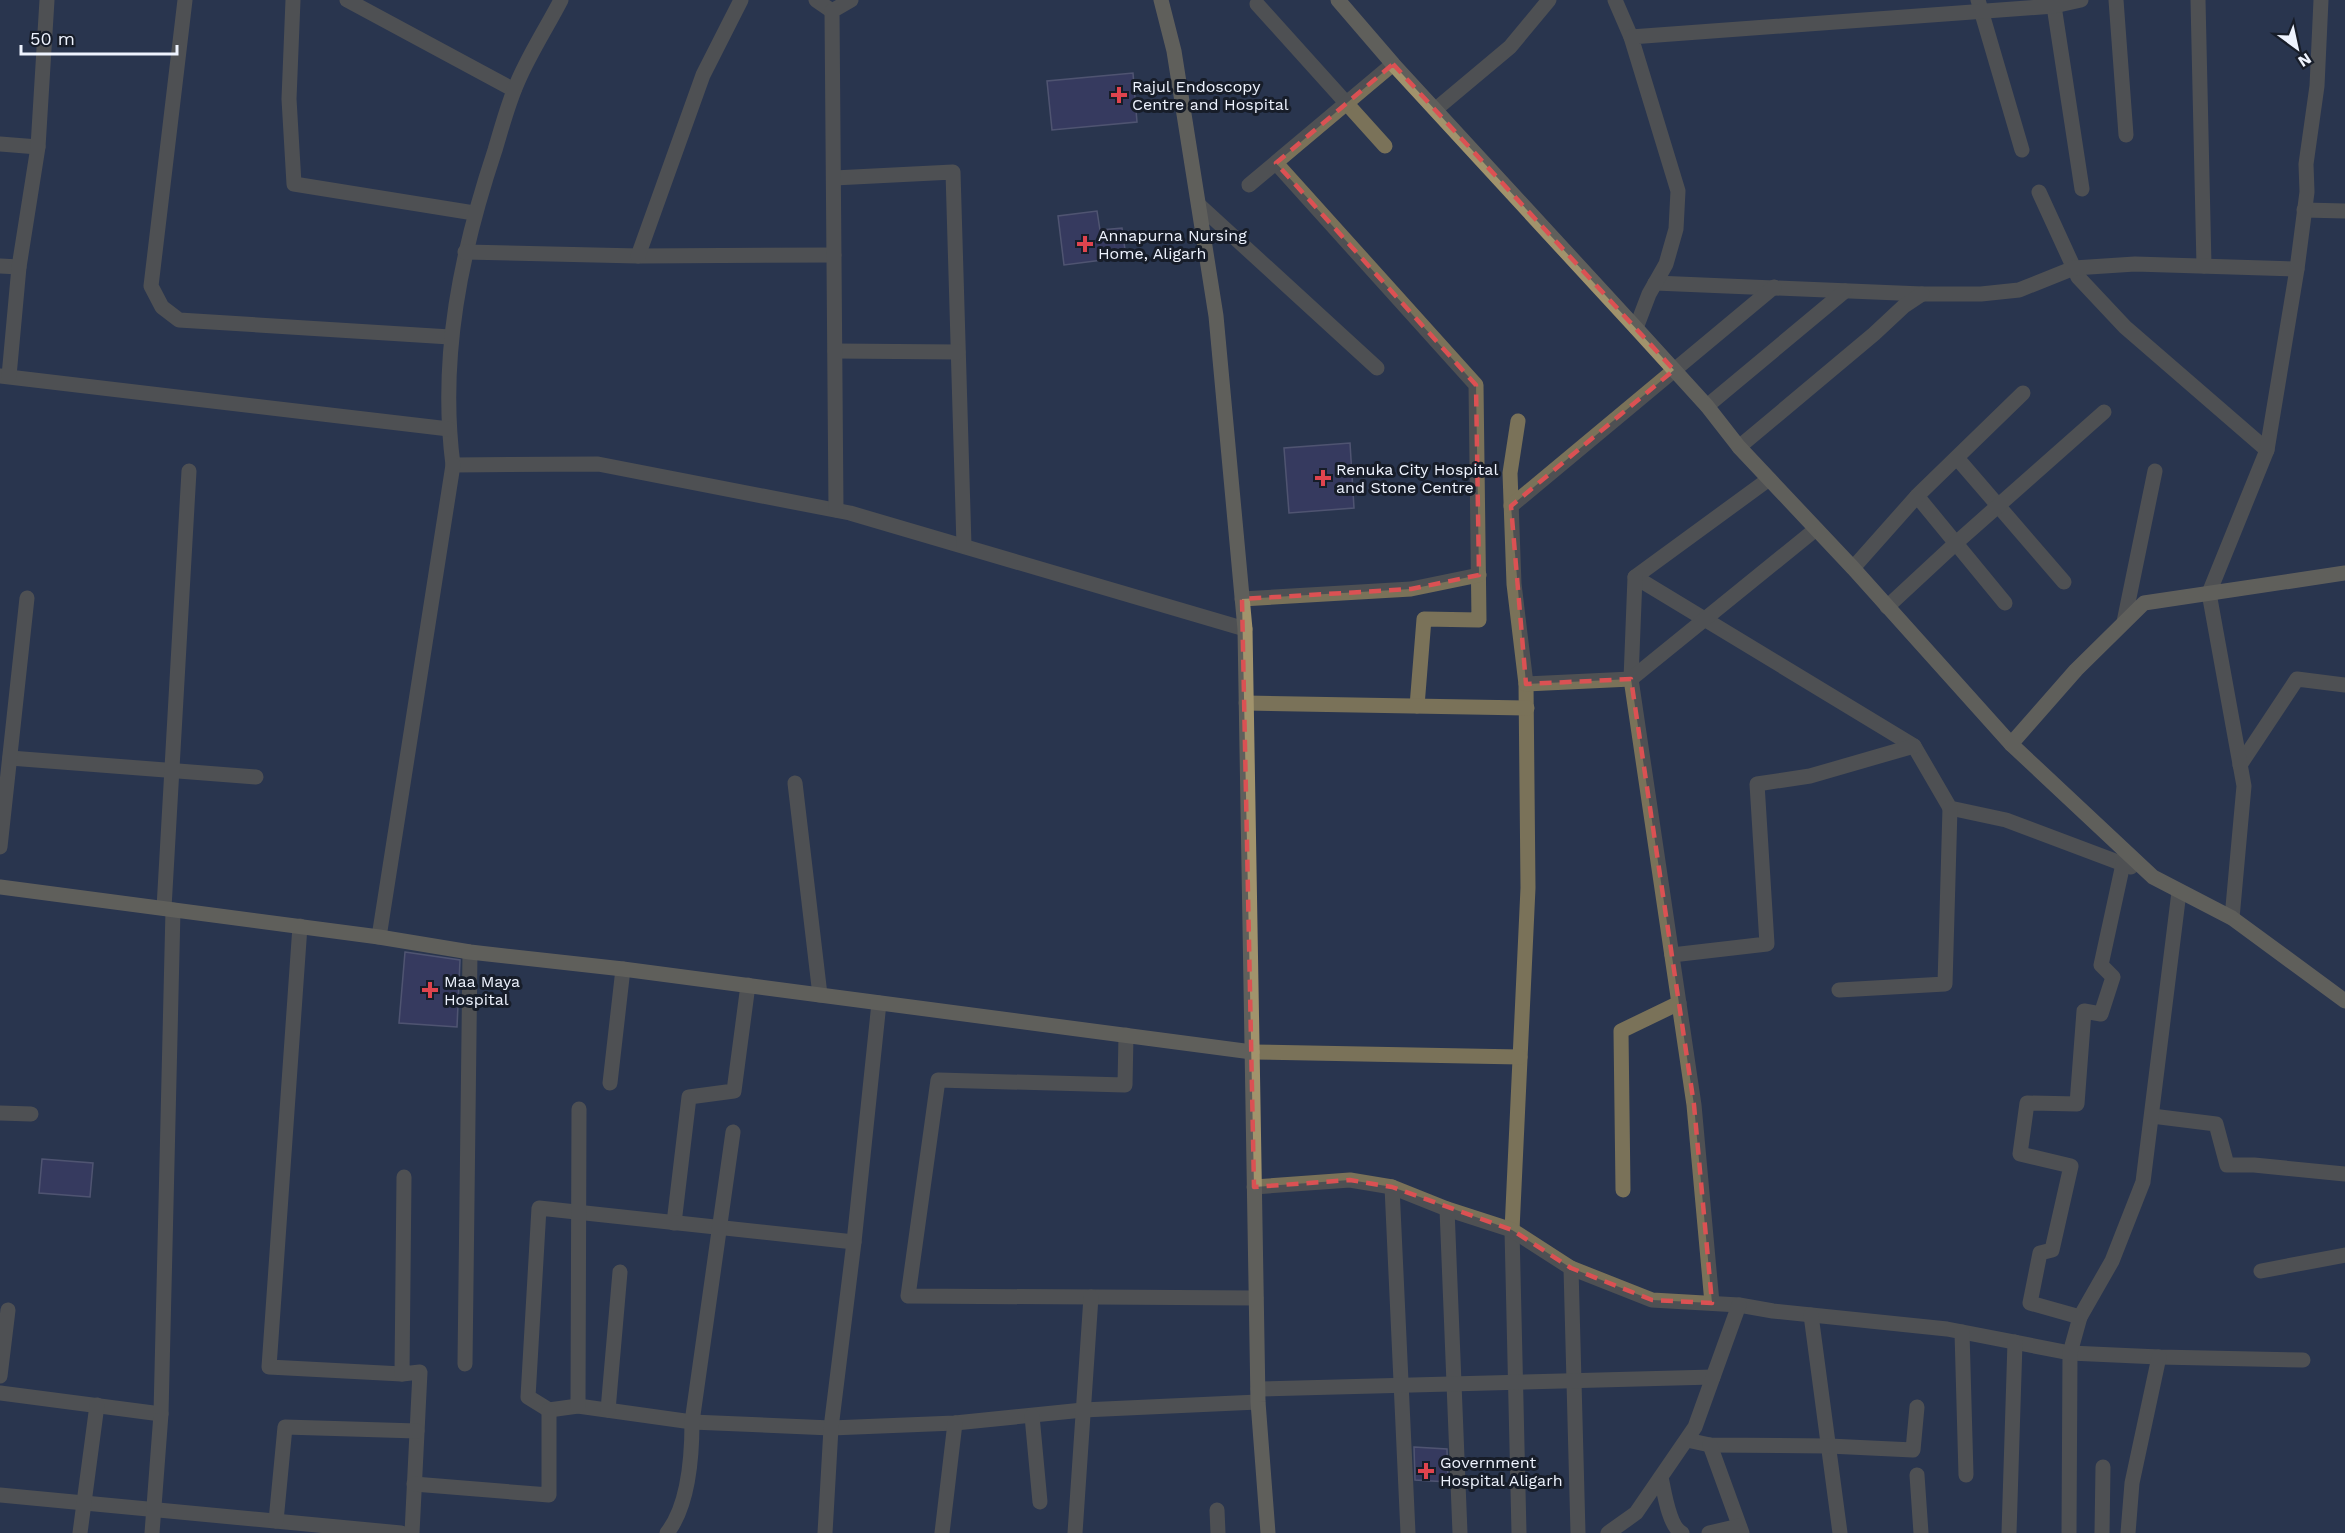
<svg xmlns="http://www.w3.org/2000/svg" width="2345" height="1533" viewBox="0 0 2345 1533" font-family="'Work Sans',sans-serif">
<rect width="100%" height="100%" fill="#29354f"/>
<g fill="#464173" stroke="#7d7b9c" stroke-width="1.5">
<path d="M1133,73L1137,122L1052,130L1047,81Z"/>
<path d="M1097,211L1100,230L1122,228L1126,257L1064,265L1058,216Z"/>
<path d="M1350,443L1354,508L1289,513L1284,448Z"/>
<path d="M405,952L460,960L457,1027L399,1023Z"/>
<path d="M42,1159L93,1163L90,1197L39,1193Z"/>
<path d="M1414,1447L1447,1449L1448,1482L1415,1480Z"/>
</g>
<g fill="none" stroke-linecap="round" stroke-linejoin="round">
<g stroke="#7a7259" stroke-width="15">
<path d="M185,0L151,286L162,307L179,320L450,337"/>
<path d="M293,0L289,99L294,184L474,213"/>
<path d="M347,0L514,90"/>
<path d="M561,0C547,27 530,53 518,81C508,103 502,127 495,150C461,252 439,357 453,465L598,464L850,513L1245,629"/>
<path d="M816,0L832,11"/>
<path d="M1615,0L1631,37"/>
<path d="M1978,0L2022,150"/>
<path d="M2116,0L2126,135"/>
<path d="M2198,0L2204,266"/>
<path d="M1257,4L1385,146"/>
<path d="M2054,6L2082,189"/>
<path d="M1436,109L1510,47L1549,0"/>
<path d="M0,144L38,147"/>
<path d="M1276,163L1476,385L1479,620L1424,619L1417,706"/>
<path d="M834,178L953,172L964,546"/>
<path d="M1249,185L1393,64"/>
<path d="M2039,192L2078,277L2125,327L2267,450"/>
<path d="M1199,205L1377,368"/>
<path d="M2304,210L2345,211"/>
<path d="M465,252L638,256L834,255"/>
<path d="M638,256L703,75L741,0"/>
<path d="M0,266L19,267"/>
<path d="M1655,283L1922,294H1981L2019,290L2074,268L2135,264L2297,269"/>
<path d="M1636,328L1649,294L1666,264L1676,229L1678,191L1631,37L2054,6L2081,0"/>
<path d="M835,351L958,352"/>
<path d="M0,376L449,429"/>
<path d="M9,376L19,267L38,147L47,0"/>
<path d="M1707,406L1845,291"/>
<path d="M1518,421L1510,473L1514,584L1526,684L1528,888L1512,1230L1519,1533"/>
<path d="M1739,447L1874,334L1904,306L1922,294"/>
<path d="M1957,458L2064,582"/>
<path d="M1769,479L1635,577L1914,746L1950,808L2006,820L2131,867"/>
<path d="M1917,496L2005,603"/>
<path d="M1511,506L1774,287"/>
<path d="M836,510L832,11L851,0"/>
<path d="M1853,568L1917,496L2023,393"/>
<path d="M1635,577L1631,679L1694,1105L1712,1303"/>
<path d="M1242,599L1411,589L1479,575"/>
<path d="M1887,607L1956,543L2104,412"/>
<path d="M2124,622L2155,471"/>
<path d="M1526,684L1631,679L1816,529"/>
<path d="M1246,703L1527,708"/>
<path d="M10,758L256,777"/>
<path d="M2240,765L2297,679L2345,685"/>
<path d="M795,783L820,995"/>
<path d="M0,847L27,598"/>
<path d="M164,908L189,471"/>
<path d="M2232,918L2244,786L2209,593L2267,450L2297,269L2307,192L2306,164L2317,86L2321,0"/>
<path d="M300,926L269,1367L402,1374"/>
<path d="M379,937L453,465"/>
<path d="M1672,955L1767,944L1757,784L1810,776L1914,746"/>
<path d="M1839,990L1945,984L1950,808"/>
<path d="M1126,1035L1125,1085L938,1080L908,1296L1256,1298"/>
<path d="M1252,1052L1520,1057"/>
<path d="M610,1083L623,969"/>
<path d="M0,1113L31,1114"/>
<path d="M2152,1116L2216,1124L2227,1165H2254L2345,1174"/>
<path d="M404,1177L402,1374L420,1372L412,1533"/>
<path d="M1254,1187L1350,1180L1392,1187L1447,1209L1512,1230L1571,1268L1652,1300L1739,1305L1773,1311L1947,1329L2070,1353L2159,1357L2303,1360"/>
<path d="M1392,1187L1408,1533"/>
<path d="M1623,1190L1621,1031L1679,1003"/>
<path d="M1447,1209L1460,1533"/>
<path d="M674,1223L689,1097L734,1091L748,985"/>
<path d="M854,1242L539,1208L528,1397L549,1410L578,1406L692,1422L831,1428L955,1423L1083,1410L1258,1402"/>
<path d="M1571,1268L1578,1533"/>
<path d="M2261,1271L2345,1255"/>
<path d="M1811,1315L1840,1533"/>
<path d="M2080,1317L2112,1261L2143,1182L2179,892"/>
<path d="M1962,1332L1966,1475"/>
<path d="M465,1364L470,952"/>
<path d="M0,1376L8,1310"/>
<path d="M1258,1389L1713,1377"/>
<path d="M0,1393L161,1414"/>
<path d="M578,1406L579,1109"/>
<path d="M608,1410L620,1272"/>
<path d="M1032,1416L1040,1502"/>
<path d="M1687,1440L1710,1445L1829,1446L1913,1450L1917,1407"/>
<path d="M1710,1445L1742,1533"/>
<path d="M1917,1475L1921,1533"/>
<path d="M1661,1477C1664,1491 1669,1527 1682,1533"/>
<path d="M414,1484L549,1495V1410"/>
<path d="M0,1495L401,1533"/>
<path d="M1217,1510L1218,1533"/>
<path d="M276,1521L285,1427L417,1431"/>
<path d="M80,1533L97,1405"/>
<path d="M152,1533L161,1414L173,910"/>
<path d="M667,1533C689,1505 692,1457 692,1422L733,1132"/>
<path d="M825,1533L831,1428L854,1242L879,1003"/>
<path d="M942,1533L955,1423"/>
<path d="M1075,1533L1091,1297"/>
<path d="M1608,1533L1636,1513L1695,1427L1739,1305"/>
<path d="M1709,1533L1739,1526"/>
<path d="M2009,1533L2015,1342"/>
<path d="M2069,1533L2070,1353L2080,1317L2030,1303L2040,1253L2052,1250L2071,1166L2020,1154L2027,1103L2077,1104L2084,1011L2101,1014L2113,977L2101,965L2123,864"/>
<path d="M2102,1533L2103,1467"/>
<path d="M2128,1533L2132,1483L2159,1357"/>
</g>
<g stroke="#a1936c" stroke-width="15">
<path d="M1161,0L1174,51L1216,316L1245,629L1258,1402L1268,1533"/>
<path d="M1338,0L1393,64L1636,328L1707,406L1739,447L1853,568L2011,744L2153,877L2232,918L2345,1001"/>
<path d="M2011,744L2076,670L2144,603L2345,573"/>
<path d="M0,887L379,937L470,952L623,969L1252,1052"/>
</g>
</g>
<path d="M0 0H2345V1533H0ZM1393,64L1674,370L1511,506L1526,684L1631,679L1694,1105L1712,1303L1652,1300L1571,1268L1512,1230L1392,1187L1350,1180L1254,1187L1242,599L1411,589L1479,575L1476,385L1276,163Z" fill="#29354f" fill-opacity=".55" fill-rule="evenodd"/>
<path fill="none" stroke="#db5153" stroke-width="4.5" stroke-dasharray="12 8" stroke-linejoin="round" d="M1393,64L1674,370L1511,506L1526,684L1631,679L1694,1105L1712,1303L1652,1300L1571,1268L1512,1230L1392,1187L1350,1180L1254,1187L1242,599L1411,589L1479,575L1476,385L1276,163Z"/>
<g fill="#e0444e" stroke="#171d29" stroke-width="2">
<path d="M1116 86h6v6h6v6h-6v6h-6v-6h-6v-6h6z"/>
<path d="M1082 235h6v6h6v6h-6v6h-6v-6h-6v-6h6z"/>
<path d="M1320 469h6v6h6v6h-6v6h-6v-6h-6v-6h6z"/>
<path d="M427 981h6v6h6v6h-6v6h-6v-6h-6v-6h6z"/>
<path d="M1423 1462h6v6h6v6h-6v6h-6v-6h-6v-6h6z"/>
</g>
<g text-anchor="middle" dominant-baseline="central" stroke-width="6" stroke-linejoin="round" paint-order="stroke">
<g font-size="16" fill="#eef3fe" stroke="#171d29" text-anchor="start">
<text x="1132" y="86">Rajul Endoscopy<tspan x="1132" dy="18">Centre and Hospital</tspan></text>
<text x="1098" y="235">Annapurna Nursing<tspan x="1098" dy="18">Home, Aligarh</tspan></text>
<text x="1336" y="469">Renuka City Hospital<tspan x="1336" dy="18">and Stone Centre</tspan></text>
<text x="444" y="981">Maa Maya<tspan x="444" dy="18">Hospital</tspan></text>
<text x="1440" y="1462">Government<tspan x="1440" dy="18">Hospital Aligarh</tspan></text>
</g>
</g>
<g transform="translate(2297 48) rotate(147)" stroke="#171d29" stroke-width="4.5" paint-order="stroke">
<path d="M0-4.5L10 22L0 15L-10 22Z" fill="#eef3fe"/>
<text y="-9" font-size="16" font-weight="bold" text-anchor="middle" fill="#eef3fe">N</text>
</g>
<path d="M21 45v9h156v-9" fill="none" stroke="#eef3fe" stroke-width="3"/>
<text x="30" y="45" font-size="18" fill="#eef3fe" stroke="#171d29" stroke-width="4.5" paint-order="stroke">50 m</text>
</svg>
